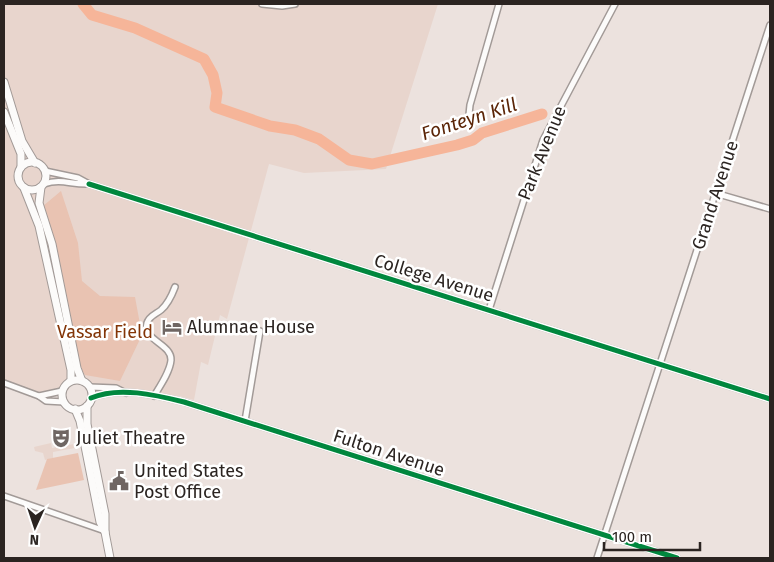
<svg xmlns="http://www.w3.org/2000/svg" width="774" height="562" viewBox="0 0 774 562" font-family="'Fira Sans',sans-serif">
<rect width="100%" height="100%" fill="#ece2de"/>
<g fill="#e8d5cd">
<path d="M4,4H438L386,169L304,173L269,164L227,319L220,315L208,365L201,362L194,400L179,396H158L116,386H96L74,379L61,389L41,394L4,382Z"/>
<path d="M51,443L52,448L74,444L75,448L53,452V458L45,460L43,453L35,451L34,447Z"/>
</g>
<g fill="#e9c3b2">
<path d="M61,191L78,243L82,281L100,296L135,297L142,335L120,381L85,375L76,360L43,206Z"/>
<path d="M78,453L84,480L36,490L47,459Z"/>
</g>
<g fill="none" stroke-linecap="round" stroke-linejoin="round">
<path stroke="#f6b599" stroke-width="11" d="M83,4L92,15L135,28L204,59L213,75L217,93L215,107L270,126L295,130L319,139L349,160L372,164L457,145L473,140L482,133L542,114"/>
<defs>
<g id="minor">
<path d="M262,4L282,6L295,4"/>
<path d="M468,124L470,105L499,4"/>
<path d="M44,184C62,178 71,185 89,184L78,178L45,171"/>
<path d="M89,184L770,399"/>
<path d="M715,193L770,209"/>
<path d="M489,310L543,140L615,4"/>
<path d="M4,383L39,396"/>
<path d="M90,387L116,388L126,393"/>
<path d="M62,391L39,396L46,401L64,402"/>
<path d="M154,396C160,386 170,372 171,360C172,344 142,340 147,323C149,316 156,314 161,310C168,304 172,295 175,287"/>
<path d="M91,398C118,386 156,395 184,402L677,558"/>
<path d="M245,421L260,331"/>
<path d="M4,496L105,531"/>
<path d="M597,558L770,25"/>
</g>
<g id="secondary">
<path d="M4,82L22,141L35,163"/>
<path d="M4,112L21,154V167"/>
<circle cx="32" cy="176" r="14"/>
<path d="M41,187L39,203L52,244L77,368L82,381"/>
<path d="M24,188L39,226L71,370V381"/>
<circle cx="77" cy="395" r="15"/>
<path d="M87,406V424L105,514V532L110,558"/>
<path d="M75,409L80,421L100,522L105,532"/>
</g>
</defs>
<use href="#minor" stroke="#a29a97" stroke-width="8"/>
<use href="#secondary" stroke="#a29a97" stroke-width="9"/>
<use href="#minor" stroke="#fcfbfa" stroke-width="5"/>
<use href="#secondary" stroke="#fcfbfa" stroke-width="7"/>
<defs>
<g id="cycleway">
<path d="M89,184L770,399"/>
<path d="M91,398C118,386 156,395 184,402L677,558"/>
</g>
</defs>
<use href="#cycleway" stroke="#fff" stroke-width="8"/>
<use href="#cycleway" stroke="#00873e" stroke-width="5"/>
</g>
<defs>
<symbol id="hotel-bare" viewBox="-9 -9 18 18"><path d="M-6-4.5h1.5V1H6V5H4.5V3h-9V5H-6ZM-4 0a1.8 1.8 0 1 1 3.6 0ZM.5 0V-2.5h3Q6-2.5 6 0Z" fill="#6f6663" stroke="#fff" stroke-width="2.5" paint-order="stroke"/></symbol>
<symbol id="theatre-bare" viewBox="-9 -9 18 18"><path d="M-5-5.5Q0-4 5-5.5V0Q5 5 0 6Q-5 5-5 0ZM-3.3-2.5H-1v1.5H-3.3ZM1-2.5H3.3v1.5H1ZM-2.8 1Q0 5.5 2.8 1Z" fill="#6f6663" stroke="#fff" stroke-width="2.5" paint-order="stroke"/></symbol>
<symbol id="civic-bare" viewBox="-9 -9 18 18"><path d="M-.6-6.5H3V-4.5H.6V-3L4-1V1h2V6H-6V1h2V-1L-.6-3ZM-1.2 2.5V6h2.4V2.5Z" fill="#6f6663" stroke="#fff" stroke-width="2.5" paint-order="stroke"/></symbol>
</defs>
<g fill-rule="evenodd">
<use href="#hotel-bare" x="158" y="313" width="28" height="28"/>
<use href="#theatre-bare" x="47" y="424" width="28" height="28"/>
<use href="#civic-bare" x="105" y="467" width="28" height="28"/>
</g>
<g text-anchor="middle" dominant-baseline="central" stroke-width="5" stroke-linejoin="round" paint-order="stroke">
<g font-size="18" fill="#2b2421" stroke="#fff">
<text transform="translate(542 153) rotate(-68)">Park Avenue</text>
<text transform="translate(715 195) rotate(-72)">Grand Avenue</text>
<text transform="translate(434 278) rotate(17)">College Avenue</text>
<text transform="translate(389 453) rotate(18)">Fulton Avenue</text>
</g>
<g font-size="18" fill="#2b2421" stroke="#fff" text-anchor="start">
<text x="187" y="327">Alumnae House</text>
<text x="76" y="438">Juliet Theatre</text>
<text x="134" y="471">United States<tspan x="134" dy="21">Post Office</tspan></text>
</g>
<g font-size="18" fill="#833507" stroke="#fff">
<text x="105" y="332">Vassar Field</text>
</g>
<g font-size="19" font-style="italic" fill="#5b2507" stroke="#fff">
<text transform="translate(469 119) rotate(-18)">Fonteyn Kill</text>
</g>
</g>
<rect width="774" height="562" fill="none" stroke="#2b2421" stroke-width="10"/>
<g transform="translate(35 527) rotate(183)" stroke="#ffffff" stroke-width="4" paint-order="stroke">
<path d="M0-4L9 19L0 12L-9 19Z" fill="#2b2421"/>
<text y="-8" font-size="14" font-weight="bold" text-anchor="middle" fill="#2b2421">N</text>
</g>
<path d="M604 542v8h96v-8" fill="none" stroke="#2b2421" stroke-width="2.5"/>
<text x="612" y="542" font-size="15" fill="#2b2421" stroke="#ffffff" stroke-width="4" paint-order="stroke">100 m</text>
</svg>
